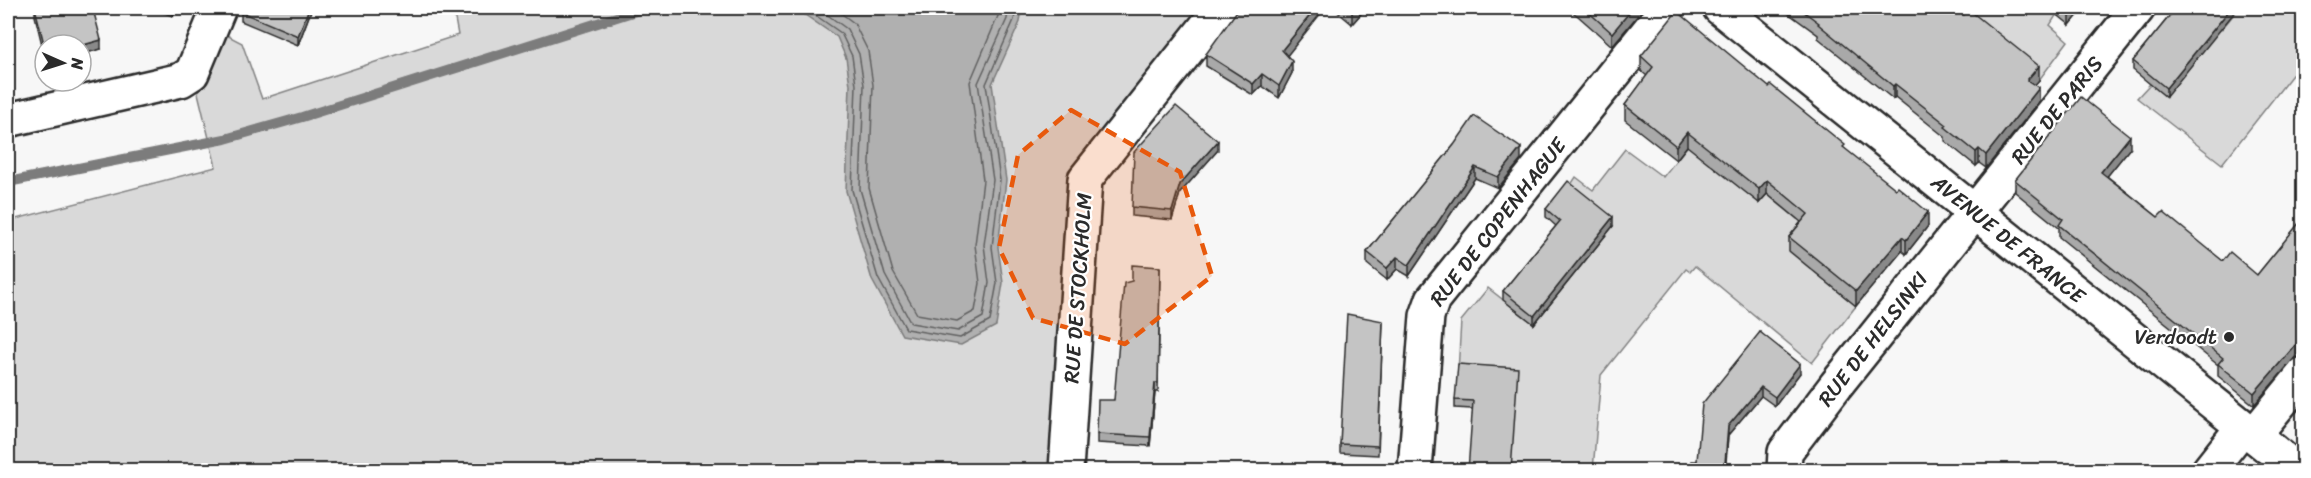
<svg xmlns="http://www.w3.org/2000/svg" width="2311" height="478" viewBox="0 0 2311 478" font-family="Sriracha,sans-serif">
<rect width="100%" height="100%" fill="#f7f7f7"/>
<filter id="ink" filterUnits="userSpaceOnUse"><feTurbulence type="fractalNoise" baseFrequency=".0167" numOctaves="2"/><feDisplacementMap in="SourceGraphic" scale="12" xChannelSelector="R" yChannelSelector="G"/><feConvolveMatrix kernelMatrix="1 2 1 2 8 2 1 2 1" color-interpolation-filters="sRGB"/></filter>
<g filter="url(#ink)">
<g fill="#d9d9d9" stroke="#828282" stroke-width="1.5">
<path d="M453,8H1199L1068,171L1049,470H8V221L216,167L198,93L221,32L242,43L262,99L458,35Z"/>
<path d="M1923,8H2049L2057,14L2050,25L2068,41L2039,80L1968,23Z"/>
<path d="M2239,8H2303V61L2222,164L2137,98L2150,84L2166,96L2219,28L2221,30Z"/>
<path d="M1700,130L1759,203L1767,194L1797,219L1816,218L1790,252L1856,306L1812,363L1695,266L1690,272L1686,269L1601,375L1593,470H1511L1458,372L1461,321L1488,288L1534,324L1613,226L1568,189L1576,177L1593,190L1625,149L1663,177Z"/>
</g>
<path fill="#b0b0b0" stroke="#7b7b7b" stroke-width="1.5" d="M795,8H1022L1020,22L992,84L1006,180L998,247L1003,283L996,326L961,345L902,335L872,280L846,191L850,85L846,58L837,37Z"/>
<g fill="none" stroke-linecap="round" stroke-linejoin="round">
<g stroke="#606060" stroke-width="1.5">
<path d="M805,8L841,33L852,56L856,85L852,190L878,278L906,329L960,338L990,321L997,283L992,247L1000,180L986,84L1014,20L1016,8"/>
<path d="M818,8L847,29L859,54L864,85L860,189L885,275L911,323L958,331L983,317L989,283L984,245L993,180L978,83L1007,19L1008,8"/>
<path d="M834,8L854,23L868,51L873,85L869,188L893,272L917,314L957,321L975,311L980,283L975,245L983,180L970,82L998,16L999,8"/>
</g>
<path stroke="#7b7b7b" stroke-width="10" d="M8,182L225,139L302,117L645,8"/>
<defs>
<g id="minor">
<path d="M1720,8L2297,470"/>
<path d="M8,120L181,80L192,73L219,8"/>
<path d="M2254,435L2304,374"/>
<path d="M1066,470L1085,179L1221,8"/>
<path d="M1415,470L1427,316L1433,299L1667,8"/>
<path d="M1784,470L1785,452L1836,385L2138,8"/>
<path d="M2209,470L2243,427"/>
</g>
</defs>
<use href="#minor" stroke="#2b2b2b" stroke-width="38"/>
<use href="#minor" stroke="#fff" stroke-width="33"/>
</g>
<g fill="#a9a9a9" stroke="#2b2b2b" stroke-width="1.5">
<path d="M35,8L76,13L101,49L85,53L87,68L81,70V45H45V57L35,16Z"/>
<path d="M151,8H176L173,16Z"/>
<path d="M243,8H312L298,45L241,21V12Z"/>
<path d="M1333,8H1366L1352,24Z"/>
<path d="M1567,8H1644L1612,46L1578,16Z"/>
<path d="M1781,8H1954L2039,80L2034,85L2039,102L1986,168L1979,163L1976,166L1945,141V137L1895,97L1893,99L1818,38V35Z"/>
<path d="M2049,8H2084L2070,25Z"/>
<path d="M2176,8L2166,97L2133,70V61Z"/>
<path d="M1206,54L1287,55L1292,73L1279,98L1262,86L1253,95L1206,66Z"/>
<path d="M1641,56L1769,87L1845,149L1928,226L1906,254L1902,251L1856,306L1789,251V237L1801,222L1767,194L1759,203L1687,146L1676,160L1625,120V105L1647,76L1641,71Z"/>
<path d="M1454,145L1521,160L1498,188L1475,178L1409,276L1397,269L1387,280L1367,264V252Z"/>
<path d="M2130,148L2107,176L2158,217L2223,261L2257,275L2304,217V347L2254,405L2218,376V365L2059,237V228L2015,192V180Z"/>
<path d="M1218,150L1180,193L1172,220L1132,216V207Z"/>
<path d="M1546,209L1613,226L1534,324L1503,300V291L1556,226L1546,217Z"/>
<path d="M1160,267L1158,392H1155L1150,446L1097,443V434L1114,400Z"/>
<path d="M1383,321L1378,455L1340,453V444Z"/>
<path d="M1760,332L1800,373L1775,406L1761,396L1728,435L1726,463L1697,461Z"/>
<path d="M1518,376L1472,409L1455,408V400Z"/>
</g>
<g fill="#898989" stroke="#2b2b2b" stroke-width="1.5">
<path d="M173,8H176L173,16Z"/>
<path d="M309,8H312L298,45V36Z"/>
<path d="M1316,8H1325L1282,62V50Z"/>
<path d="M1356,8H1366L1352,24V12Z"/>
<path d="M1633,8H1644L1612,46V33Z"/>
<path d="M2077,8H2084L2070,25V16Z"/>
<path d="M2231,8H2238L2166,97V88Z"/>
<path d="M101,40V49L83,54V45Z"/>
<path d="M87,59V68L81,70V61Z"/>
<path d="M1292,61V73L1279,98V86Z"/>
<path d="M2039,66V80L2027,94V80Z"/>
<path d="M1262,74V86L1253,95V84Z"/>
<path d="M1895,84V97L1893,99V86Z"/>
<path d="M2039,88V102L1986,168V155Z"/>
<path d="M1687,132V146L1676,160V146Z"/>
<path d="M2130,136V148L2101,184V172Z"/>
<path d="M1218,141V150L1180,193L1172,220V211L1180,184Z"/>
<path d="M1521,148V160L1498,188V177Z"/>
<path d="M1979,149V163L1976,166V152Z"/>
<path d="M1475,167V178L1409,276V265Z"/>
<path d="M1767,180V194L1759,203V189Z"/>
<path d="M1928,212V226L1906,254V240Z"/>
<path d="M1613,217V226L1534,324V316Z"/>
<path d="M1902,237V251L1856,306V291Z"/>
<path d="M1397,257V269L1387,280V268Z"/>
<path d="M2304,335V347L2254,405V393Z"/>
<path d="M1800,364V373L1775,406V397Z"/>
<path d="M1155,383V392L1150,446V437Z"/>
<path d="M1761,387V396L1728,435L1725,471L1728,426Z"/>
</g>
<g fill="#c4c4c4" stroke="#2b2b2b" stroke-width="1.5">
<path d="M35,8H75L76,13L93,9L101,40L83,45L87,59L81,61V45H45V48Z"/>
<path d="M243,8H309L298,36L241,12Z"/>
<path d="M1239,8H1316L1282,50L1292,61L1279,86L1262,74L1253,84L1206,54Z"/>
<path d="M1346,8H1356L1352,12Z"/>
<path d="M1584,8H1633L1612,33Z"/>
<path d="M1799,8H1954L1964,15L1968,9L2039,66L2027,80L2039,88L1986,155L1979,149L1976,152L1945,127L1947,125L1895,84L1893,86L1818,24L1819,23Z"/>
<path d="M2060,8H2077L2070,16Z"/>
<path d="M2176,8H2231L2166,88L2133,61Z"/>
<path d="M1677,11L1769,87L1771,85L1845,145L1843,147L1896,189L1898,187L1928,212L1906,240L1902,237L1856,291L1789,237L1808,214L1767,180L1759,189L1687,132L1676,146L1625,105L1653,67L1641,56Z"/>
<path d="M2081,97L2130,136L2101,172L2158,217L2163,212L2223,261L2230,252L2257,275L2304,217V335L2254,393L2218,364L2223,358L2059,225L2063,219L2015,180Z"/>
<path d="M1176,106L1218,141L1180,184L1172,211L1132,207L1134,152Z"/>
<path d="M1474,116L1521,148L1498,177L1475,167L1409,265L1397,257L1387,268L1367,252L1454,145Z"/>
<path d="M1568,181L1613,217L1534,316L1503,291L1560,221L1546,209Z"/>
<path d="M1132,265L1160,267L1158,383H1155L1150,437L1097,434L1098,400H1114L1124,283L1132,281Z"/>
<path d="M1347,314L1383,321L1378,446L1340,444Z"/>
<path d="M1760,332L1800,364L1775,397L1761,387L1728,426L1725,463H1727V471H1692V461H1697L1702,404Z"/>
<path d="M1458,364L1518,368L1511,471H1468L1473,401L1455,400Z"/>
</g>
</g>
<path fill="#e8590c" fill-opacity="0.2" stroke="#e8590c" stroke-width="4.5" stroke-dasharray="12 8" stroke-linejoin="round" d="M1071,110L1180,172L1212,276L1125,344L1033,318L999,248L1018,155Z"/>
<circle fill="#2b2b2b" stroke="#fff" stroke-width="2" cx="2229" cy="337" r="6"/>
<g text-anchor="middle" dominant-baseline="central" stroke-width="4.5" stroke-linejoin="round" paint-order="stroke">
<g font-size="21" fill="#2b2b2b" stroke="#fff">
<text transform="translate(2057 110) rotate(-51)">RUE DE PARIS</text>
<text transform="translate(1498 222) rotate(-52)">RUE DE COPENHAGUE</text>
<text transform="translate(2008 239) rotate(39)">AVENUE DE FRANCE</text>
<text transform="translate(1078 288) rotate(-86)">RUE DE STOCKHOLM</text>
<text transform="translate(1873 339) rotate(-52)">RUE DE HELSINKI</text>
</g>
<g font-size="21" fill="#2b2b2b" stroke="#fff" text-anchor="end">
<text x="2217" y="337">Verdoodt</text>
</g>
</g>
<rect width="2311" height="478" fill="none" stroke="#fff" stroke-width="30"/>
<rect x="15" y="15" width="2281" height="448" fill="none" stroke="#2b2b2b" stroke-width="2" filter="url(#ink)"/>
<g transform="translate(63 63) rotate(93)"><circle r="28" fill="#ffffff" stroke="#aaaaaa" stroke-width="1.5"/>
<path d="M0-4.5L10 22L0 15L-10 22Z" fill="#2b2b2b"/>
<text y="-9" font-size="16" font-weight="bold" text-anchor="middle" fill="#2b2b2b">N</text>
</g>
</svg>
